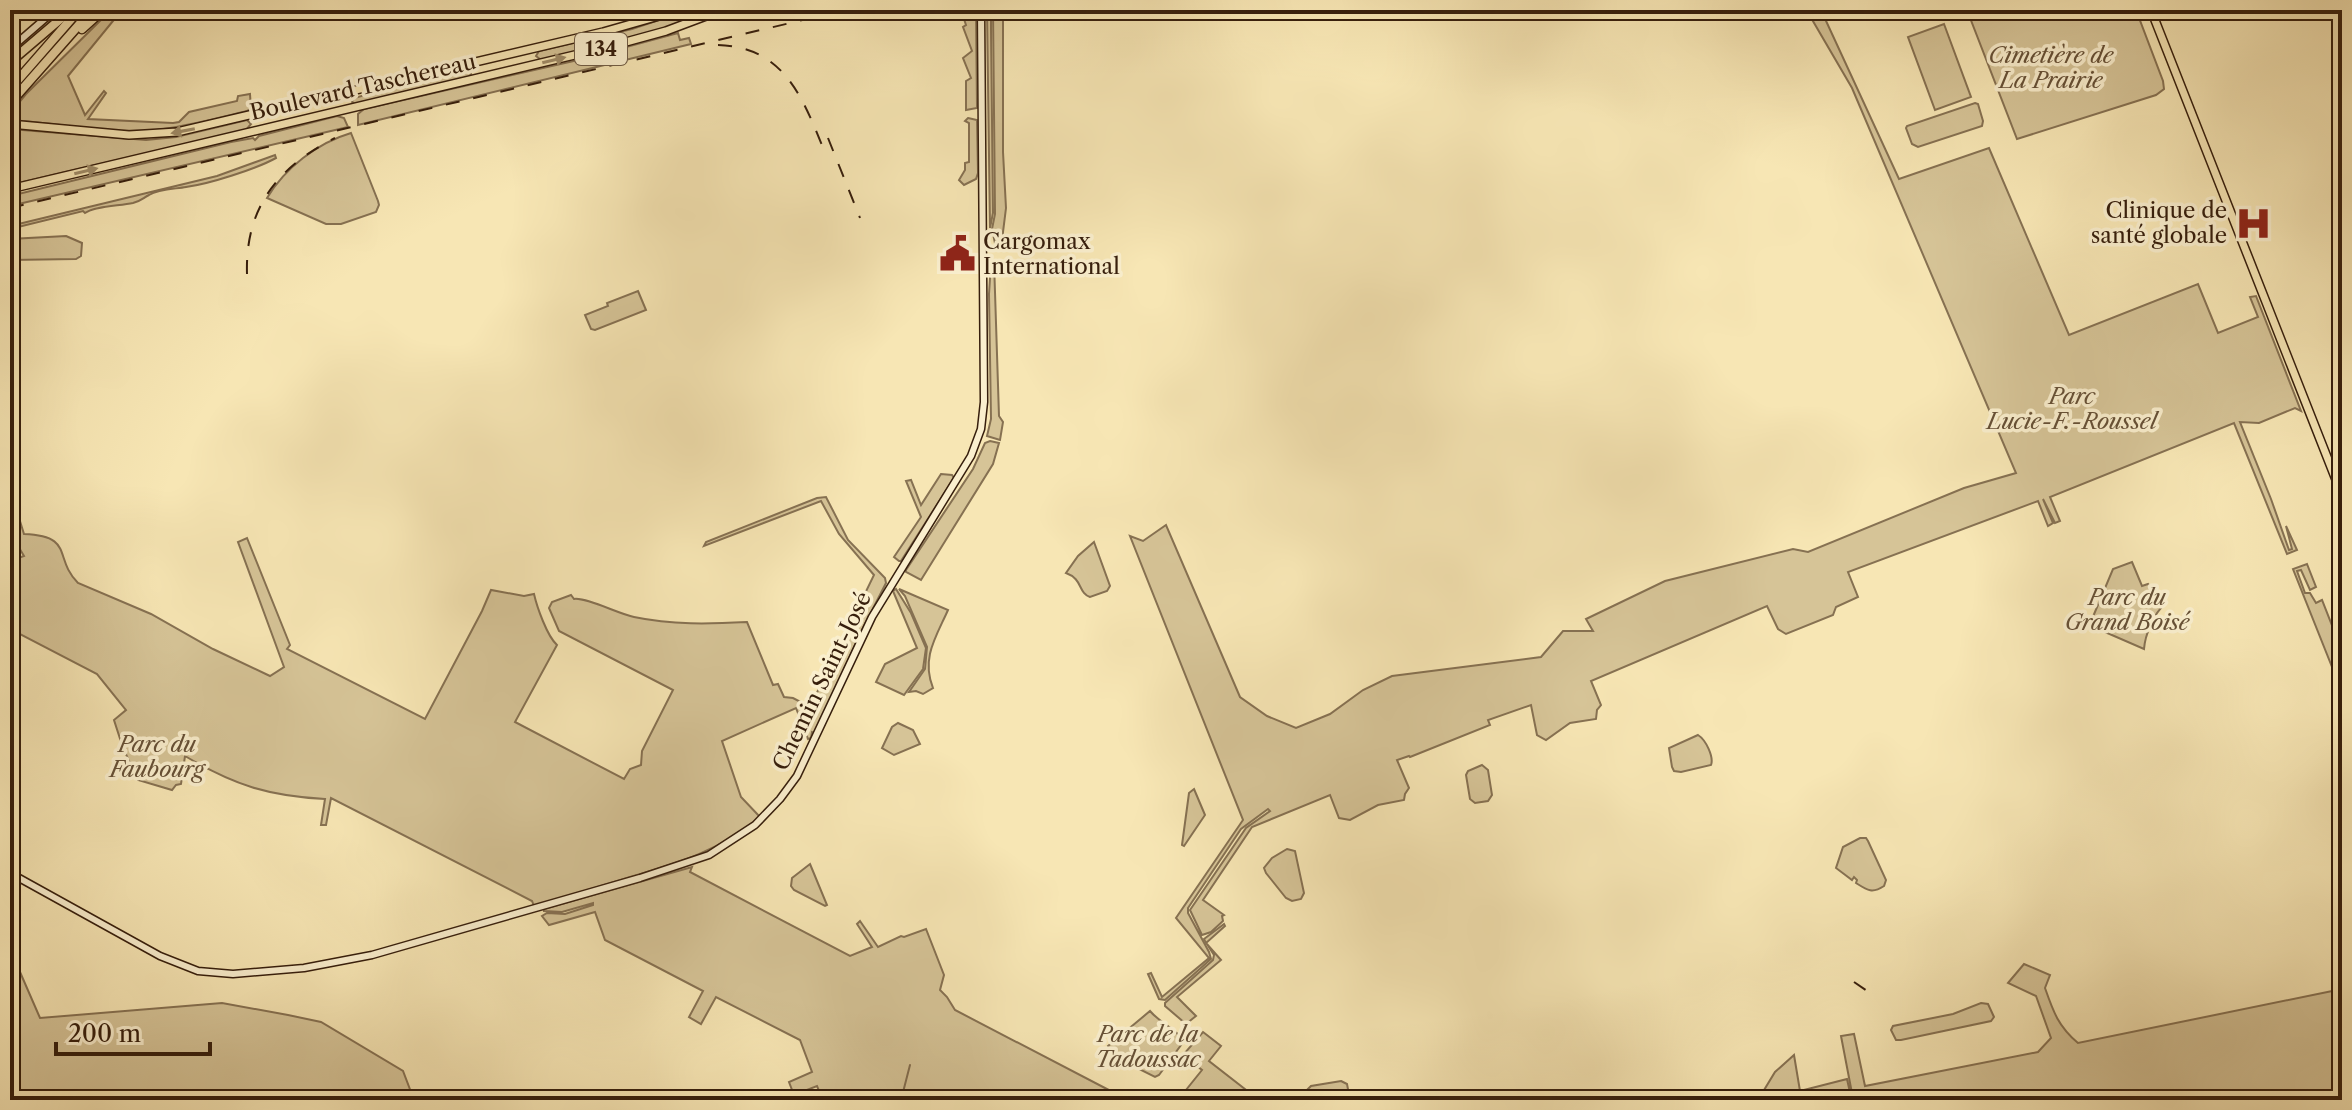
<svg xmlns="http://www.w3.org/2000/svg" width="2352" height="1110" viewBox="0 0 2352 1110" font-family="'Libre Caslon Text',serif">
<rect width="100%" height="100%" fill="#f7e6b4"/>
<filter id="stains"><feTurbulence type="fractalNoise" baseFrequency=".0025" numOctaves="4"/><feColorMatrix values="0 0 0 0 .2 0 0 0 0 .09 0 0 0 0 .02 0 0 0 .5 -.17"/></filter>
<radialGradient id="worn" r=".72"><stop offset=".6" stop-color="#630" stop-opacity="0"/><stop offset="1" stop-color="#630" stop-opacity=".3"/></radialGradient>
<g fill="#d6c497" stroke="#867152" stroke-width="2">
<path d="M111,10H122L68,76L85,115L104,91L106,93L88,119L173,123L179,122L189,112L237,101L238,96L250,94L251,109L247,111C217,118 186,127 155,130C107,134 58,123 10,120L12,111L26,94Z"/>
<path d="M961,10H976L977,108L966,110V81L971,78L963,58L972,51L963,27L966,25Z"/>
<path d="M987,10H991V28L993,213L990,228Z"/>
<path d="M993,10H1003V152L1006,208L1002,240L996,248L992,229L995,214Z"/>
<path d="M1811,10H1821L1899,179L1989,148L2069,335L2198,284L2218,333L2258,317L2250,297L2256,296L2301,411L2295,408L2259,423L2240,422L2271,499L2289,550L2292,549L2286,526L2297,550L2287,554L2234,423L2050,497L2060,521L2055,523L2043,499L2053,523L2048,526L2038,501L1848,572L1858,597L1836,607L1833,615L1786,634L1778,629L1767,606L1591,681L1601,705L1597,710L1596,719L1570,723L1546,740L1537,735L1531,705L1488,720L1490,725L1410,757L1409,756L1397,760L1409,788L1405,794L1404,800L1378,805L1350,820L1339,818L1330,795L1252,827L1203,900L1224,915L1222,916L1223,921L1211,932L1202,935L1190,910L1246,828L1270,811L1268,809L1241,829L1188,908V913L1209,952L1211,959L1165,1000L1159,999L1148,974L1151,973L1162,997L1209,958L1176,918L1243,820L1130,536L1143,541L1166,525L1240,697L1267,716L1296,728L1330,714L1363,690L1392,676L1541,657L1563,631H1593L1586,619L1665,581L1793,549L1808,552L1964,488L2016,473L1852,88L1810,16L1808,12Z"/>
<path d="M1967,10H2136L2163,81L2164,89L2156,95L2017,139Z"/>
<path d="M677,14L682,18L680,23L635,37L541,60L536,56L539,51L632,29Z"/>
<path d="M1944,24L1971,97L1935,110L1908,37Z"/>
<path d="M678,33L680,40L689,38L691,44L358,125V114L364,109L578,60Z"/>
<path d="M465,68L470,69L471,74L469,77L355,104L352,102L354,98Z"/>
<path d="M1975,103L1978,104L1983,121L1982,126L1918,147L1912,144L1906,128L1907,126Z"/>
<path d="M337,116L344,118L348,127L10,206V196L231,142L253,138L255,140L259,136Z"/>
<path d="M968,118L977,120L978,173L976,179L964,185L959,180L965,170V163L969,162V123L965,121Z"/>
<path d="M247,120L251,124L246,130L10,185V129L146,140L176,137Z"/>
<path d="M351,133L378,201L379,205L376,212L341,224H326L267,198C285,168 317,143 351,133Z"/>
<path d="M275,155L276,158C256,169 209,184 186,187C175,189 159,189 149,195C143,198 141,201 133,203C119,206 95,206 85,213L83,211L10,229V226L217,176Z"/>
<path d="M66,236L82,243L81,256L76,259L10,260V239Z"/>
<path d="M994,261L999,416L1003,422L1000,440L987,436L991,419L989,294L991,262Z"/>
<path d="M638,291L646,310L595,330L591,329L585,315L608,306L607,303Z"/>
<path d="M990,441L999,443L993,464L921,580L906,572V570L973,469L985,443Z"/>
<path d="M941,474L952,475L954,478L901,561H899L894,557L921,517L906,481L911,480L921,505Z"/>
<path d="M10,489L24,534C75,536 53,558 78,583L151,614L213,649L270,676L284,667L238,542L247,538L290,645L287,649L425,719L482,611L491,590L524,596L534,594C537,607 547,636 557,645L515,722L624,779L630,769L641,765L642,751L673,690L559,631L549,608L552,602L571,595L574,599C586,597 619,614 634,617C672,625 709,624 747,622L773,685L778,684L784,697L793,698L810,707L874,575L839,534L821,501L704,546L706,542L817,498L826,497L848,540L885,578L886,583L861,632L817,729L815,733L812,732L811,738L808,739L796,708L722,741L741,797L760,817C722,850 678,863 630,877C598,887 566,897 534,906L532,901L331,798L326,825H321L325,799C268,796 234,785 185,756L181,784L176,785L172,790L138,780L123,748L114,720L126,710L97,674L10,629V561L24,556L18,546L10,547V528L15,530L10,517Z"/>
<path d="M1094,542L1110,586L1107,591L1090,597C1078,593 1083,579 1066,573L1078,556Z"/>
<path d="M2132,562L2142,586L2148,584L2165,604C2154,613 2145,635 2144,649L2098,629L2097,623L2092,619L2113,569Z"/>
<path d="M2307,564L2316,587L2310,590L2301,570L2297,571L2305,593H2310L2316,603L2322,600L2342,651V692L2293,569Z"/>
<path d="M896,589L911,613L926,648L923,669L904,695L876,682L885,664L917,648L893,591Z"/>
<path d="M899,589L948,610C936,637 921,658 933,688L923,694L916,691L909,692L925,669L927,647L905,596Z"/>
<path d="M898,723L913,730L920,744L894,755L882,748L892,727Z"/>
<path d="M1698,735C1706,740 1714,757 1711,765L1681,772L1674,771L1672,767L1669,748Z"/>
<path d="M1482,765L1488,770L1492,795L1488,801L1475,803L1470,799L1466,775L1468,771Z"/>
<path d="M1194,789L1205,815L1184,846L1182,845L1189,793Z"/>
<path d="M1860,838H1866L1868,841L1886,880L1884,886C1872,894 1867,890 1856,883L1857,880L1854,877L1852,880L1836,868L1843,847Z"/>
<path d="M1287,849L1295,851L1304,893L1301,899L1292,901L1286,898L1266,873L1264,868L1272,858Z"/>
<path d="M810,864L827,905L825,906L794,890L791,886L792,878Z"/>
<path d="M692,867L690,872L850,956L872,947L857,924L860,921L878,947L901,936L904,937L926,929L944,975L940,990L947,997L955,1010L1128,1100H823L817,1086L794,1095L789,1082L812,1072L800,1040L716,997L701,1024L689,1017L703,991L605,940L595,912L549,925L542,916L547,913L565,914L593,905V903L562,912L544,911V909Z"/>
<path d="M1224,924L1225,926L1206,943L1221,960L1177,997L1196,1016L1186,1024L1165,1006V1003L1213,960L1214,955L1205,941L1204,939Z"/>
<path d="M10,949L40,1018L222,1003L288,1015L321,1022L403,1071L414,1100H10Z"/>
<path d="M2024,964L2050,975L2045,988C2053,1011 2058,1026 2078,1043L2342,989V1100H1758L1775,1072L1794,1055L1800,1091L1847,1079L1849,1088H1851L1841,1036L1854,1034L1865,1086L2038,1052L2051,1038L2036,996L2008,983Z"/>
<path d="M1981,1003L1988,1004L1994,1017L1991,1021L1901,1040H1896L1891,1030L1893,1026L1953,1014Z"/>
<path d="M1150,1011C1160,1023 1176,1029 1184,1041L1159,1075L1155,1077L1113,1056L1108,1046Z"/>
<path d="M1203,1032L1221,1046L1209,1061L1259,1100H1178L1202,1070L1183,1055Z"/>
<path d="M1341,1081L1347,1084L1350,1100H1312L1307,1096V1090L1311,1086Z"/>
</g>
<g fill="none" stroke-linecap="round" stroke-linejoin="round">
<path stroke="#826d4f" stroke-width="2" d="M901,1100L910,1065"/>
<defs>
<g id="secondary">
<path d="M10,49L55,10"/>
<path d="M10,873L160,956L198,971L233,974L304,968L372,955L640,878L709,855L755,825L780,799L797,776L872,617L971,456L981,429L984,402L981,10"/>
</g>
<g id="primary">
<path d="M2151,10L2342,495"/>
<path d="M10,124L129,135L177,132L603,32L680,10"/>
<path d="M10,189L604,48L666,31L722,10"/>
</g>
<g id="highway">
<path d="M82,29L103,10"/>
<path d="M10,62L71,10"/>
<path d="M10,89L79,10"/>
<path d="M10,103L92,10"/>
</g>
</defs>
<use href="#secondary" stroke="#361e0c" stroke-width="9"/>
<use href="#primary" stroke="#361e0c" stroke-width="10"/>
<use href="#highway" stroke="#361e0c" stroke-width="11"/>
<use href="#secondary" stroke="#faefce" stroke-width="6"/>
<use href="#primary" stroke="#f7e6b4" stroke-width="7"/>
<use href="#highway" stroke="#f7e6b4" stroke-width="8"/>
<g stroke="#361e0c" stroke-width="2" stroke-dasharray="14 14" stroke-linecap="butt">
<path d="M718,45C787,47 804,102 826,155"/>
<path d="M828,138L860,218"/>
<path d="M10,208L845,10"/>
<path d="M247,274C245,207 278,167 335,138"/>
<path d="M1854,982L1870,993"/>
</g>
</g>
<defs><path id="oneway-solid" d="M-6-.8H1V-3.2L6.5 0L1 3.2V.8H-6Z" transform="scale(2)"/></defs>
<g fill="#a08c68">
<use href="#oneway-solid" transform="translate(554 60) rotate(-13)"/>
<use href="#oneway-solid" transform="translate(183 131) rotate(169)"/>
<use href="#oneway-solid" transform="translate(86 171) rotate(-13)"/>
</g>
<defs>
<symbol id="hospital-bare" viewBox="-9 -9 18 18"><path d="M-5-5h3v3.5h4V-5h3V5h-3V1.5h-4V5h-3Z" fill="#8f2418" stroke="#faefce" stroke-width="2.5" paint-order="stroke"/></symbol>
<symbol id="civic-bare" viewBox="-9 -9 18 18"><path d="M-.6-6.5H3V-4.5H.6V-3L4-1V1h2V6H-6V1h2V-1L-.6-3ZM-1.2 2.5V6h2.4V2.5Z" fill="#8f2418" stroke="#faefce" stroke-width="2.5" paint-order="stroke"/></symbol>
</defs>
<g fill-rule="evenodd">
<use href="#hospital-bare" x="2228" y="198" width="51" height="51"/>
<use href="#civic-bare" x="932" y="228" width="51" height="51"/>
</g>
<g text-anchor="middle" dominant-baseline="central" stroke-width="7" stroke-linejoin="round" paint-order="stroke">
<rect fill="#faefce" stroke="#715d46" stroke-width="2" x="575" y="33" width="52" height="32" rx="6"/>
<g font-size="20" font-weight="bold" fill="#361e0c">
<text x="601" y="49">134</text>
</g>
<g font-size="22" font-style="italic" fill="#665036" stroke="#faefce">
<text x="2051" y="55">Cimetière de<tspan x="2051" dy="25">La Prairie</tspan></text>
<text x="2072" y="396">Parc<tspan x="2072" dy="25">Lucie-F.-Roussel</tspan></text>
<text x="2127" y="597">Parc du<tspan x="2127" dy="25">Grand Boisé</tspan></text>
<text x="157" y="744">Parc du<tspan x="157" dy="25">Faubourg</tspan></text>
<text x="1148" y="1034">Parc de la<tspan x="1148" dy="25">Tadoussac</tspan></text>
</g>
<g font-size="22" fill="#361e0c" stroke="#faefce">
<text transform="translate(363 87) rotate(-13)">Boulevard Taschereau</text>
<text transform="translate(822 681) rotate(-64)">Chemin Saint-José</text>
</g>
<g font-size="22" fill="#361e0c" stroke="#faefce" text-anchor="end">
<text x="2227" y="210">Clinique de<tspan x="2227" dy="25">santé globale</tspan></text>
<text x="983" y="241" text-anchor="start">Cargomax<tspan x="983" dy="25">International</tspan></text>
</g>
</g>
<rect width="2352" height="1110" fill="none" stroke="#f7e6b4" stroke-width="40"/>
<rect x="12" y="12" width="2328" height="1086" fill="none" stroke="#361e0c" stroke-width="4"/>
<rect x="20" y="20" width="2312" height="1070" fill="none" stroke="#361e0c" stroke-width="2"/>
<path d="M56 1042v12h154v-12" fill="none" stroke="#361e0c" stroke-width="4"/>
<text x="68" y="1042" font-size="24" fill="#361e0c" stroke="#faefce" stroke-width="6" paint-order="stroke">200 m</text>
<rect width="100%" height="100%" filter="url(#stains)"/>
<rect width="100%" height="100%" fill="url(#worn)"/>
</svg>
